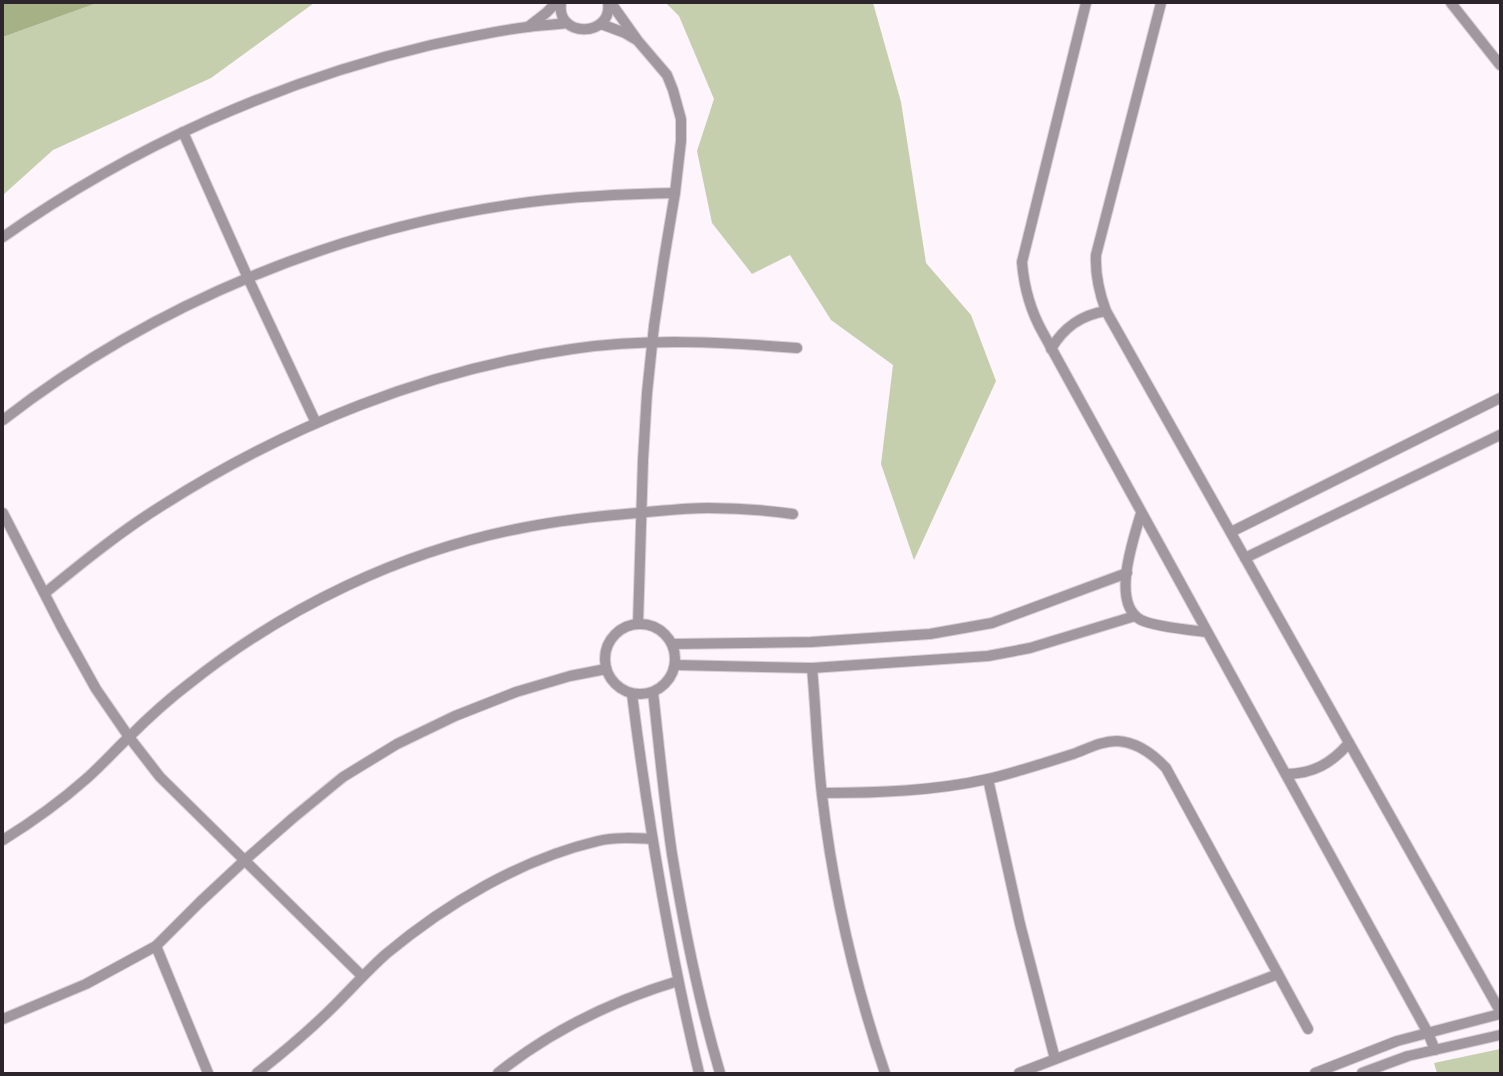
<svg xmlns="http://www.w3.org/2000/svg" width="1503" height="1076" viewBox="0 0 1503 1076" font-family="Roboto,sans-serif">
<rect width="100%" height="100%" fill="#fdf4fc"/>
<g fill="#c5cead">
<path d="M97,3H314L211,78L53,150L3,195V37Z"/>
<path d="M666,3H873L901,102L926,263L971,315L996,381L914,560L881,464L893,365L831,320L790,255L752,274L712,223L697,151L714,99L679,16Z"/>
<path d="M1500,1049V1073H1437L1434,1063Z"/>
</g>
<path fill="#a6b286" d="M3,3H97L3,37Z"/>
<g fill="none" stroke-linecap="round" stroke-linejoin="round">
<defs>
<g id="minor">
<path d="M561,3C556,39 613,37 608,3"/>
<path d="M611,3L638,41L667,75L673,90L681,119V141L675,193L664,259L654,326L647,393L643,460L638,624"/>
<path d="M1086,3L1022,262C1024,288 1030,310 1043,333L1428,1033L1435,1050"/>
<path d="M1161,3L1096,255C1095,275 1099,292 1106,311L1500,1011"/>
<path d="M1451,3L1500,65"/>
<path d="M601,24L625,33L635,39"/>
<path d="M528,27L546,13L556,3"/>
<path d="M183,132L248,278L316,423"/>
<path d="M3,237C131,147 278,81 431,45C463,38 495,31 527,27C540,25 553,25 567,23"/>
<path d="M1051,349C1064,327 1081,315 1106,311"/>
<path d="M3,420C154,303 341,226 530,202C578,196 626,194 675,193"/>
<path d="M3,513L61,626L96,689L129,737L160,777L362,976"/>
<path d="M1141,513C1134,538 1110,603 1141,620C1155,627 1191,630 1207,632"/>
<path d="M1231,532L1500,398"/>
<path d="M1245,558L1500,435"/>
<path d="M45,593C83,562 121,531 163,505C287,426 427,370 572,349C646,338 723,342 797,348"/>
<circle cx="640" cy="659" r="35"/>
<path d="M672,644L811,642L930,634L992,623L1127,573"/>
<path d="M675,665L812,668L988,656L1030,648L1135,616"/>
<path d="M812,668C816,710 817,753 822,795C833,890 854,982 885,1073"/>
<path d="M653,692C659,746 664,800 672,854C684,928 699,1002 720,1073"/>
<path d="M632,694C648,821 669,948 699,1073"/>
<path d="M1286,774C1313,774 1332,763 1349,743"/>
<path d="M988,779L1020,924L1055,1059"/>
<path d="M822,793C877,793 934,791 988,779C1017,772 1045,763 1073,754C1087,749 1101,741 1117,741C1137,742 1153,754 1166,768L1308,1029"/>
<path d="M3,840C32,822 60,802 86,779C101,766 115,750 130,736C149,717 169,699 190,683C286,607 402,551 522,528C561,520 599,516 637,513C661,511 685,508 708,508C737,508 765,510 793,514"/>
<path d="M156,946L208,1073"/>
<path d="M3,1019L86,984L156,946L200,902L245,860L293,818L343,777L397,744L455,716L516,692L570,676L606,669"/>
<path d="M257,1073C284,1052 310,1030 335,1005C352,988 368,970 386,954C446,904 521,859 598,841C615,837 634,838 652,839"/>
<path d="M498,1073C552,1030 612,1001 678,981"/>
<path d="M1019,1073L1278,974"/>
<path d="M1315,1073L1397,1041L1500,1014"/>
<path d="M1362,1073L1408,1056L1500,1035"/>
</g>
</defs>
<use href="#minor" stroke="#d8cfd7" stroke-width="12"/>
<use href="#minor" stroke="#a1989f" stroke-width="10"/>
</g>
<rect width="1503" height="1076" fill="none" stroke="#2d252c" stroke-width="8"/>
</svg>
